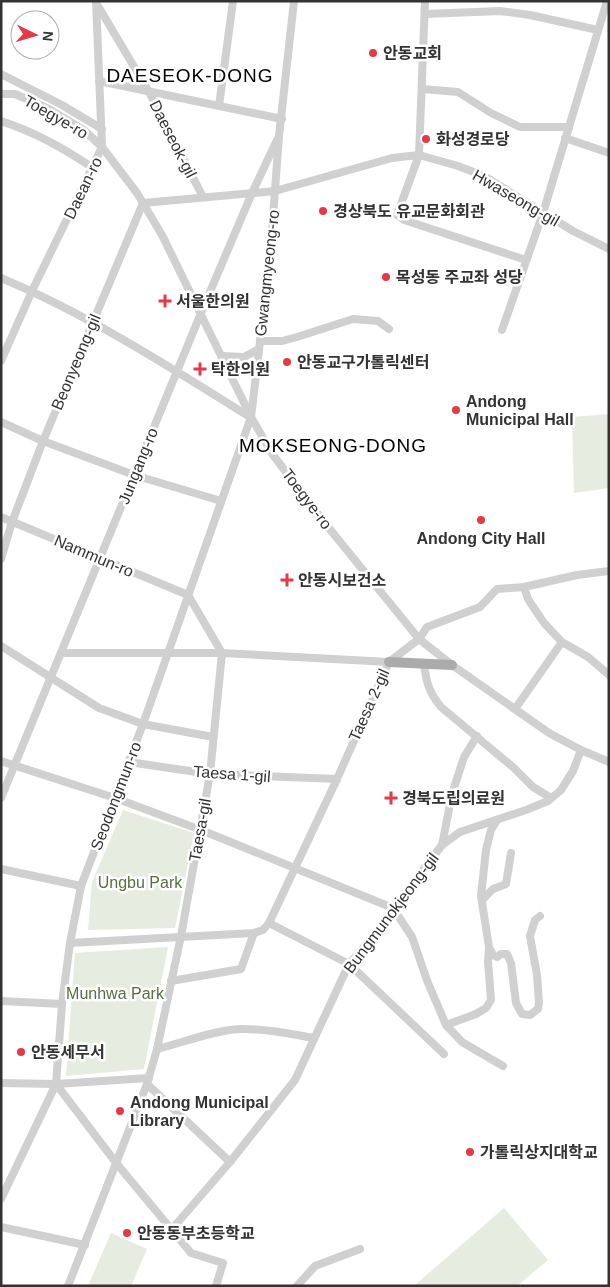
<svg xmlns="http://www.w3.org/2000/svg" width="610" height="1287" viewBox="0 0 610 1287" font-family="Arial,'Noto Sans KR',sans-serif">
<rect width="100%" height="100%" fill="#fff"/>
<g fill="#e6ecdf">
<path d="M609,414V488L574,493L572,417Z"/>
<path d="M123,810L194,833L175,928L88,930L92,882Z"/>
<path d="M168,947L144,1069L66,1076L75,953Z"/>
<path d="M504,1208L548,1260L517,1286H416L415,1285Z"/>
<path d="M111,1233L147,1249L131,1286H88Z"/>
</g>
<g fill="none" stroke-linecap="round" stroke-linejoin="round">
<g stroke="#d0d0d0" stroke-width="8">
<path d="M425,1L419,155L397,215L404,220L526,260"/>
<path d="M98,6L149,92L203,197"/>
<path d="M425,14L500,11L530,15L598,30"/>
<path d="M1,74L62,105L102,129"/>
<path d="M99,81L282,119"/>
<path d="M422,89L458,92L491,113L520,127H569"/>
<path d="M1,94H15L49,109L85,131L102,147L137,193L162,235L251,417L273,455L324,522L419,639L452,665L549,733L581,750L609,762"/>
<path d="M219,106L233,1"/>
<path d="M1,121C35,132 64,148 93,168"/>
<path d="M565,138L609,153"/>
<path d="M1,278C89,315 170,367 250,417"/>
<path d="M502,330L543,213L607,1"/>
<path d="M260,341H282L297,337L353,319L378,321L389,329"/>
<path d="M221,356L244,357L259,349"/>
<path d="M1,361L32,291L102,147L96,1"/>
<path d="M1,422L43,441L134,475L221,501"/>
<path d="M1,517L188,595"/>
<path d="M1,559L12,522L43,441L143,203L275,191L392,158L419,155L458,166L484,176L573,231L609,249"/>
<path d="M524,587L528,599L544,623L562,642L588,657L609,675"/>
<path d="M188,595L222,653"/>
<path d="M1,646L99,708L143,724L213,737"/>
<path d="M61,653H222L389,662"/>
<path d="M424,664C426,681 429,693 441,707L514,768L533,787L551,798"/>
<path d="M515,709L562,642"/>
<path d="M1,761L115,798L201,830L393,908L412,937L428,983L446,1025L462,1042L503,1066"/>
<path d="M129,762L210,774L337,779"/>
<path d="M1,798L201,313L252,193L277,140"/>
<path d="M442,845L452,794L464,757L477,736"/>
<path d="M1,869L81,886"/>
<path d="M482,900L493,889L506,884L511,853"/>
<path d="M269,923L349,964L444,1054"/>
<path d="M70,943L254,933L263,930L269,923L337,779L389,662L419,639L427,627L480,607L497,589L524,587L577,575L609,571"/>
<path d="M490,949L493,955L497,957L501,954H507L511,963L516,1003L522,1014L530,1015L538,1009L539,1002L537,975L530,936L535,920L540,916"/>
<path d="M171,981L241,969L254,933"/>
<path d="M1,1001L62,1004"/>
<path d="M446,1025L476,1014L486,1008L491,1000L488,962L489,947L481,896L486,850L491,830L497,820"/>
<path d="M157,1049C181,1043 222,1028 244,1029C268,1029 291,1034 314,1038"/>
<path d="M1,1083L56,1084L149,1078"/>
<path d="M56,1084L117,1164L191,1253L223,1263L216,1286"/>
<path d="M147,1084L230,1162"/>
<path d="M1,1199L56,1084L62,1004L70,943L81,886L143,724L251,417L270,258L279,136L294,1"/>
<path d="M1,1227L85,1245"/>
<path d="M172,1229L230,1162L295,1080L349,964L368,942L442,845L460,832L526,810L548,801L561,790L573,771L581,750"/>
<path d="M68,1286L147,1084L157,1049L181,936L210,774L222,653"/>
<path d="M297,1286L315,1266L360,1249"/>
</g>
<path stroke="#ababab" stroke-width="10" d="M389,662L452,665"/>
</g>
<g fill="#e63946" stroke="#fff" stroke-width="2">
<circle cx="373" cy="53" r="5"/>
<circle cx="426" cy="139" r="5"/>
<circle cx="323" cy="211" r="5"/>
<circle cx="386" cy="277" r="5"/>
<path d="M162.5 293.5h5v5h5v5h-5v5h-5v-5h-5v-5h5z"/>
<circle cx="287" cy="362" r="5"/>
<path d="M197.5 361.5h5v5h5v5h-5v5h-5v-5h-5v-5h5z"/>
<circle cx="456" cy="410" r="5"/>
<circle cx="481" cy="520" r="5"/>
<path d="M284.5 572.5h5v5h5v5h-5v5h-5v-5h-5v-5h5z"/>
<path d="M388.5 790.5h5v5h5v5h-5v5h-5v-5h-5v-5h5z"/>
<circle cx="21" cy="1052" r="5"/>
<circle cx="120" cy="1111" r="5"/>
<circle cx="470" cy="1152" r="5"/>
<circle cx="127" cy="1233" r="5"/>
</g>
<g text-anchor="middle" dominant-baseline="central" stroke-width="5" stroke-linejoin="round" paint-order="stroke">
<g font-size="16" font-weight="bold" fill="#333" stroke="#fff" text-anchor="start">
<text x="383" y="53">안동교회</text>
<text x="436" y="139">화성경로당</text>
<text x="333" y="211">경상북도 유교문화회관</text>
<text x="396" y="277">목성동 주교좌 성당</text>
<text x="176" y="301">서울한의원</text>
<text x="297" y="362">안동교구가톨릭센터</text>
<text x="211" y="369">탁한의원</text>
<text x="466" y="401">Andong<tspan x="466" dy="18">Municipal Hall</tspan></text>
<text x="481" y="538" text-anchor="middle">Andong City Hall</text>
<text x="298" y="580">안동시보건소</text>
<text x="402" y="798">경북도립의료원</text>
<text x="31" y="1052">안동세무서</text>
<text x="130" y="1102">Andong Municipal<tspan x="130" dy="18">Library</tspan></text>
<text x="480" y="1152">가톨릭상지대학교</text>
<text x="137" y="1233">안동동부초등학교</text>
</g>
<g font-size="16" fill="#333" stroke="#fff">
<text transform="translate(56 117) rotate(30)">Toegye-ro</text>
<text transform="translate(173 139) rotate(63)">Daeseok-gil</text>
<text transform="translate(83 188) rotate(-64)">Daean-ro</text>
<text transform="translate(516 198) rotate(30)">Hwaseong-gil</text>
<text transform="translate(267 273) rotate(-84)">Gwangmyeong-ro</text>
<text transform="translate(76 362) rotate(-67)">Beonyeong-gil</text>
<text transform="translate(138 466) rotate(-68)">Jungang-ro</text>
<text transform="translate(307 499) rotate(53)">Toegye-ro</text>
<text transform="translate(94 556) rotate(23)">Nammun-ro</text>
<text transform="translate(369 705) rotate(-66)">Taesa 2-gil</text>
<text transform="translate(232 774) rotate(4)">Taesa 1-gil</text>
<text transform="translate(116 796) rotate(-69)">Seodongmun-ro</text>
<text transform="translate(200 830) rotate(-80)">Taesa-gil</text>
<text transform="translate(391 913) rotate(-53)">Bungmunokjeong-gil</text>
</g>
<g font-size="16" fill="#56703f" stroke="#fff">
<text x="140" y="882">Ungbu Park</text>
<text x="115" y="993">Munhwa Park</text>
</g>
<g font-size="19" letter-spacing="1" fill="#000" stroke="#fff">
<text x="190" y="75">DAESEOK-DONG</text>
<text x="333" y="445">MOKSEONG-DONG</text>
</g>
</g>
<rect width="610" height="1287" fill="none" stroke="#333333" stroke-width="5"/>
<g transform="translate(35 35) rotate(95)"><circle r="24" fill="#ffffff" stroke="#adadad"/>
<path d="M0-4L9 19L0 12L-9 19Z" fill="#e63946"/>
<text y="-8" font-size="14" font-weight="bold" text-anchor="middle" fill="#333333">N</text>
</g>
</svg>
